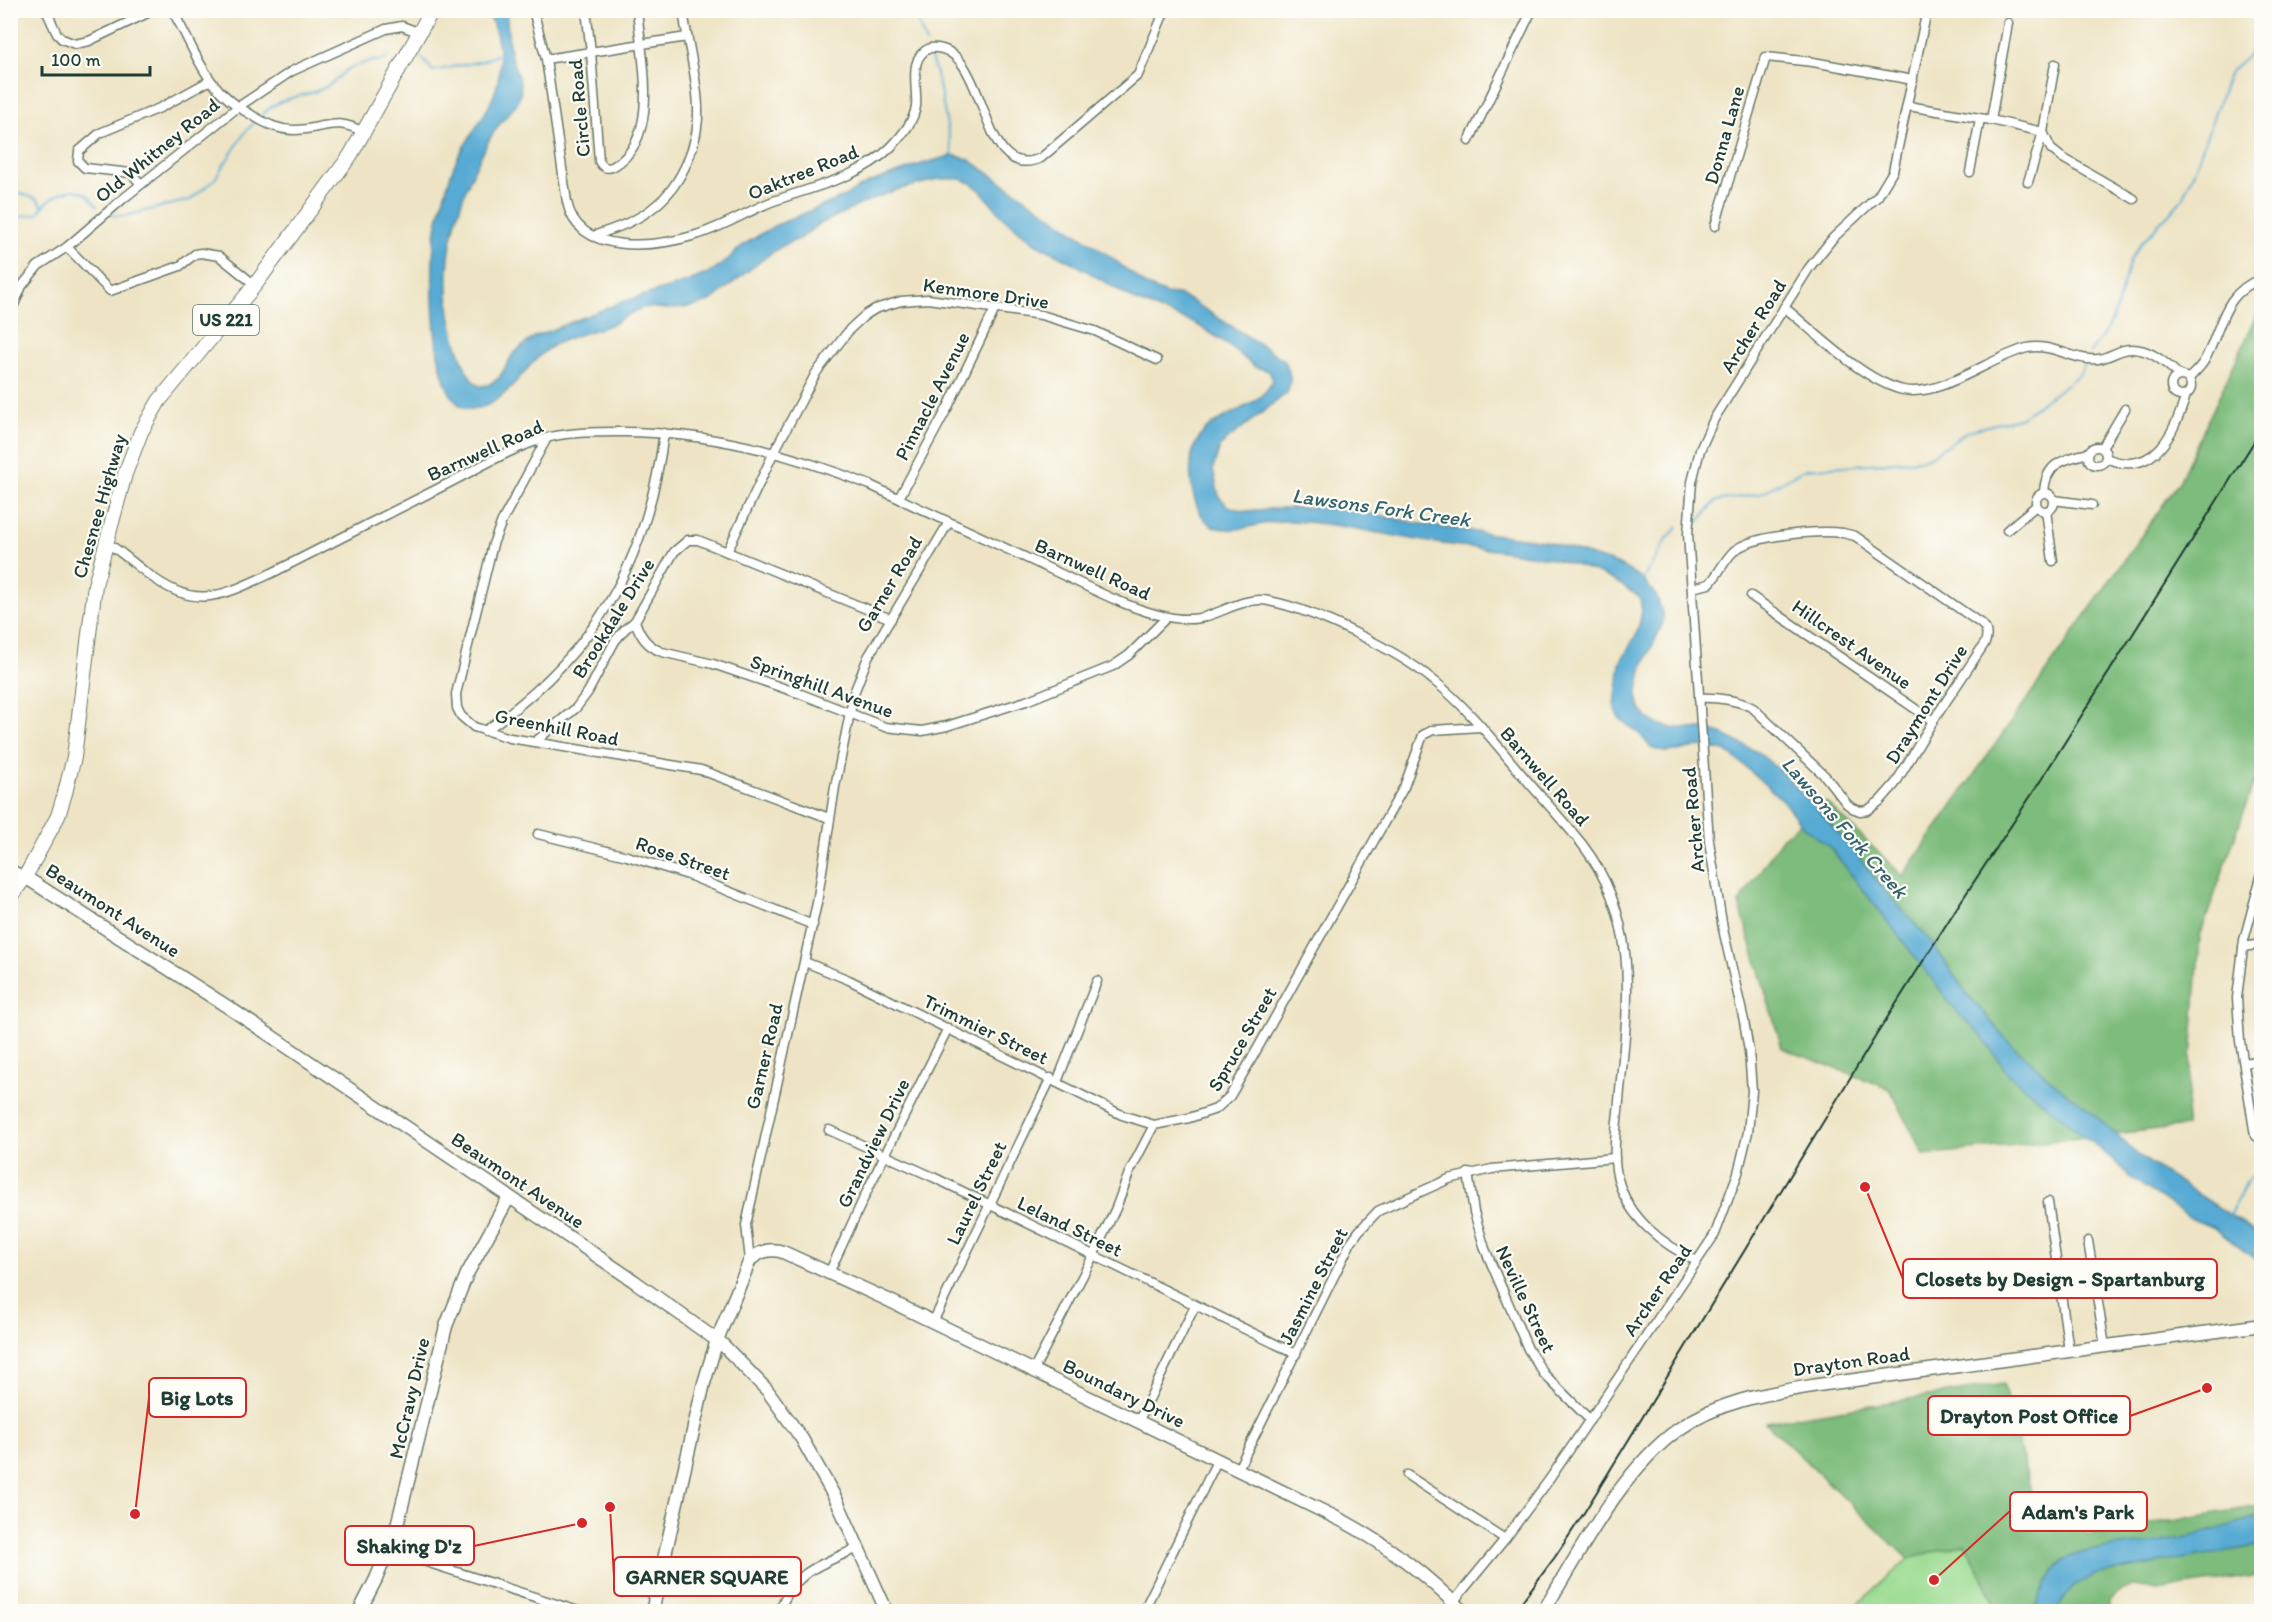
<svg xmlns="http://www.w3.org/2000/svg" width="2272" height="1622" viewBox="0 0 2272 1622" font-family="Itim,sans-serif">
<rect width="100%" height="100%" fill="#fdfcf7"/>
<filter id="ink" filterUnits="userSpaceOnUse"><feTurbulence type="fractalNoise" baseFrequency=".0167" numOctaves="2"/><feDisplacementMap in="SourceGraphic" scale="12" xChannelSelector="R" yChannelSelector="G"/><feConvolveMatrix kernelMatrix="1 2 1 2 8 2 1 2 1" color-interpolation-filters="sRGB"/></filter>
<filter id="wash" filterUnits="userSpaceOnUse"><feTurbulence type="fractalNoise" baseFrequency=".008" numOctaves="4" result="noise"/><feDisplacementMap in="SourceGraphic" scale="24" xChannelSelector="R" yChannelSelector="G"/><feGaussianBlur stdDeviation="1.35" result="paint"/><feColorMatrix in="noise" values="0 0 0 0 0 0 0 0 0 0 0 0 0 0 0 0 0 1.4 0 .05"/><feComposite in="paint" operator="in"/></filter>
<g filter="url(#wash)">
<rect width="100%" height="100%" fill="#eee4c5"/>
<path fill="#9cdc92" stroke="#5e8c63" stroke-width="1.5" d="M1966,1544L1994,1601L1986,1611L1849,1612L1908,1559Z"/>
<g fill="#7dbc7c" stroke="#4e7c58" stroke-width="1.5">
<path d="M2261,310V778L2255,780L2200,936L2186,1126L1924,1155L1890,1089L1782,1048L1739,903L1782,838L1826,802L1903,876L2179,482L2259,311Z"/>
<path d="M2003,1384L2034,1503L2087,1534L2261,1506V1575L2156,1590C2138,1585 2121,1585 2109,1601V1611H1994V1600L1966,1544L1908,1559L1765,1422Z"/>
</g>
<g fill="#57aad3" stroke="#3b7484" stroke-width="1.5">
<path d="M487,11H506C508,26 508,41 511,56C514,69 523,82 520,96C517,107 506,115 499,125C493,132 489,140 485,148C451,212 435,280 459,351C464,364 467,377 479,386L488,385L499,378L513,354L534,337L619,303L687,282L708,273L723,264L743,245L774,226L841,198L868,183L922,164L953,155L968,159L1111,257L1146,285L1166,294L1178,295L1190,300L1283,359C1291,372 1292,380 1287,393L1228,439L1220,447L1213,469L1219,497L1228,506L1245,511L1281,508L1325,507L1369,513L1426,525L1545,541L1617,564L1642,578L1657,597L1663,615V623L1643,666L1637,695L1640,709L1647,718L1658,724L1672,728L1704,729L1722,734L1757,752L1775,766L1810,801L1860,858L1882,887L1933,944L1965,991L2007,1040L2060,1088L2085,1106L2139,1156L2261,1235V1264L2214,1228L2192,1219L2131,1178L2113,1160L2008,1074L1981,1035L1958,1013L1833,851L1825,843L1804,828L1782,800L1739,761L1725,751L1700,746L1678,751L1664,752L1651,748L1639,733L1622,721L1617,715L1615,706L1620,663L1636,635L1640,621L1642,611L1640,598C1583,552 1504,553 1436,543C1387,536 1337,522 1287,521C1265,520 1237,535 1215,527C1195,519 1189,482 1191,463C1195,409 1255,419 1273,380L1269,371L1255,367L1223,341L1196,324L1136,301L1077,265L1035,243L1004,218L981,191L971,183L961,179H939L897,190L868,201L818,225L799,239L784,245L766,257L709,302C696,306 683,309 669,309C660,309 651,306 642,308C632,311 623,318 614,323C595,332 573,334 554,345C526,360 509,405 474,409C429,414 431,274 434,245C436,221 444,196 451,174C461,141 492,114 498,81C502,57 498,32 487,11Z"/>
<path d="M2261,1516V1545L2098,1574L2073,1586L2056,1611H2034C2041,1594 2050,1567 2068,1558C2094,1545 2143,1545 2173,1540C2203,1535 2232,1524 2261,1516Z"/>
</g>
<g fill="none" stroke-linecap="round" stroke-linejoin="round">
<g stroke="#57aad3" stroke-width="2">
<path d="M913,10L926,43"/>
<path d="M930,55L939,84L953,157"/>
<path d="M421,57L433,71L482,61L502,53"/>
<path d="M262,115C282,94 303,99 326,87C334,83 338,77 344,72C355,64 372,61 385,60L389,55"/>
<path d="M10,190L37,199L42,205"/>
<path d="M112,215L124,216L190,200L214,180L246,131L254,123"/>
<path d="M10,218L38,214C46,199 71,182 87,195C91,197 94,203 97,206"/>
<path d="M2090,353L2109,327L2117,307L2130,260L2142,242L2181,201L2192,177L2228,76C2236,62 2255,55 2259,40C2261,32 2260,24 2262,16"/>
<path d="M1696,525L1716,501L1760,494L1805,469L1920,460L1932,455L1968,431L2022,417L2079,375L2085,364"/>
<path d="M1642,581L1666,540L1678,527"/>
<path d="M2230,1216L2247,1181L2262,1170"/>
</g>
</g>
</g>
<g filter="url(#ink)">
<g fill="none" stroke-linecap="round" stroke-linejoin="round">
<defs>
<g id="street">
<path d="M46,10L57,34L62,39L75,44L89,41L154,10"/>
<path d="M172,10C200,58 202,88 255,117C267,124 279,130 294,130C324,130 334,115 365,133"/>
<path d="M533,10L546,59L567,202C578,257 656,247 696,235C723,227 746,212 771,202C811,187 858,179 890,148C901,137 914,122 916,106C918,88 907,57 930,48C991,42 976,186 1041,158L1138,75L1165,10"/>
<path d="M586,10L591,52L599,161C602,167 607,170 614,166C662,138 641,56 637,10"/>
<path d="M546,59L687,37"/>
<path d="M1908,106L1991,120L2043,132L2051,149L2061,157L2134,199"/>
<path d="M1991,120L2008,23"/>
<path d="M1469,141L1532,10"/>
<path d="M1970,172L1980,119"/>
<path d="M2028,182L2043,132L2055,64"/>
<path d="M141,184L131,173L85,168L78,161L79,151L100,133L162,107L209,81"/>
<path d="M1715,226L1766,57L1813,62L1913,80"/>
<path d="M593,236C614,229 638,221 655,206C682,185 700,141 698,107C697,75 687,42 683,10"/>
<path d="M67,247L110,291L180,266L195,254L201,253L219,256L255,285"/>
<path d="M1784,307C1816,333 1864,381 1903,390C1941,398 1990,357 2027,348C2051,342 2075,362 2098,359C2107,358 2116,352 2124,350C2146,345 2165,362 2179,375"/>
<path d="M10,314L22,286L38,266L67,247L124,198L238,107L292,71L386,29L402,26L420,33"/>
<circle cx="2181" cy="386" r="10"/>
<path d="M2188,379C2193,374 2200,368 2204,361C2223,328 2220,295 2262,278"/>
<path d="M547,438L502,521L493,544L456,694L457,708L461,716L474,727L510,738L701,770L829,818"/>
<circle cx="2097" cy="456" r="9"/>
<path d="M2102,448L2125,409"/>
<path d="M2106,458C2154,479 2175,432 2186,395"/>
<path d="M2044,492C2046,462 2063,460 2088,453"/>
<circle cx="2045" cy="502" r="9"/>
<path d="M899,498L948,407L995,309"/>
<path d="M2054,500L2092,505"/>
<path d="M2046,511L2053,561"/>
<path d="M2007,530L2036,506"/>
<path d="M107,543C120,551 131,561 144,571C195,611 218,598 272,573C332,543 391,512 451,482C482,466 515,446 550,437C572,432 595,432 618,432C706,431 789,453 870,485C929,513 988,540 1048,568C1083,584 1118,604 1155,614C1170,618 1185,621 1200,618C1223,613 1245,596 1269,601C1315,610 1397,650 1433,680C1465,705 1492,739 1518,770C1539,795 1562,819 1582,844C1643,923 1627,1010 1619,1101C1617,1127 1611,1154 1618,1179C1628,1218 1663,1245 1697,1261"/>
<path d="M727,552L774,452L816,373L850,329L864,316L875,309L901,301L928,299L1041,315L1095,331L1157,360"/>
<path d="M1692,588L1709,584C1719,574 1724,560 1734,551C1752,535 1819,530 1843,533L1855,536L1980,623C1987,628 1988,635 1985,643L1933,721L1895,784L1880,801L1868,810L1860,811L1852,808L1847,804L1825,776L1753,708C1738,700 1716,697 1699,698"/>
<path d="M1751,596L1933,721"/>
<path d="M635,621C640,636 647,646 662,652L713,664L801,694L885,727L922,731L947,726L1026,701L1113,666L1129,655L1167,617"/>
<path d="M485,731C594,656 647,563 664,433"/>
<path d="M536,741L576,708L588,692L615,641L625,629L635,621L674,552L688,540H698L891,619"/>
<path d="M538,834L627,856L688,875L813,925"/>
<path d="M10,868L25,877"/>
<path d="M2243,947L2262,944"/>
<path d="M805,962L849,980L1122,1115L1154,1125L1189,1118L1216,1109L1230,1096L1251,1060L1404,787L1423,735L1433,730L1481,727"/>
<path d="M2244,1063L2262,1060"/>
<path d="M1057,1082L1097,981"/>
<path d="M829,1130L933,1177L1296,1354"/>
<path d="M2255,1136L2240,1041L2237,998L2244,940L2262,873"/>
<path d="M1468,1173L1474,1212L1485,1249L1528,1349L1544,1374L1590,1420"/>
<path d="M2048,1202L2069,1351"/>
<path d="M2088,1241L2105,1346"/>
<path d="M750,1260L746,1225L817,903L835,787L854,693L868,657L949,522"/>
<path d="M829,1273L869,1187L948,1028"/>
<path d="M933,1322L1051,1078"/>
<path d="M1033,1371L1093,1256L1116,1208L1129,1173L1154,1125"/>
<path d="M1138,1422L1195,1306"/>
<path d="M1237,1471L1351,1242L1359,1231L1378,1211L1449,1179L1492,1169L1615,1158"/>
<path d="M1407,1475L1505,1539"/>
<path d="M389,1550L581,1612"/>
<path d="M1454,1601L1505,1539L1549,1480L1697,1261L1715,1234L1738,1173L1748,1132L1752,1091L1749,1051L1744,1021L1723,929L1709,841L1688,534L1692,482L1700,450L1714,419L1809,268L1833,238L1878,196L1893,171L1927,10"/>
<path d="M779,1612C793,1571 822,1564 858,1548"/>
<path d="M1143,1612L1217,1461"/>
</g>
<g id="secondary">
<path d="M25,877L228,1007L634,1281L722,1344L767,1390L802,1439L837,1501L887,1612"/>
<path d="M359,1612L376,1579L396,1530L446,1326L467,1274L509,1197"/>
<path d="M652,1612L704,1383L717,1340L750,1260C760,1251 770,1248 783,1252L886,1299L1345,1522C1389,1546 1428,1576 1463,1612"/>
<path d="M1543,1612C1579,1553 1623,1468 1679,1429C1720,1400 1770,1393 1818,1385L2262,1325"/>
</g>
<path id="primary" d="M10,898L25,877L43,844L58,816L65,793L74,757L95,585L125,474L141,432L159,401L255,285L350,156L432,10"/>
</defs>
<use href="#street" stroke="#677767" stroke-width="11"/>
<use href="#secondary" stroke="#677767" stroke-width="15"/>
<use href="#primary" stroke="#677767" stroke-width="16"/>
<use href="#street" stroke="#fff" stroke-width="8"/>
<use href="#secondary" stroke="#fff" stroke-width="12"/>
<use href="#primary" stroke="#fff" stroke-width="14"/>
<path stroke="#1f3d34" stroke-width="2" d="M1514,1612L1555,1557L1582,1516L1877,1034L1956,909L2036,788L2262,429"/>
</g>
</g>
<g text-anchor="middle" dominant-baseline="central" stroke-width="4.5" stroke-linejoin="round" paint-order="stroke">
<rect fill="#fdfcf7" stroke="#62766e" stroke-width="1.5" x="193" y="305" width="66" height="30" rx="4.5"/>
<g font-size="18" font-weight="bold" fill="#1f3d34">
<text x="226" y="320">US 221</text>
</g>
<g font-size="20" fill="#1f3d34" stroke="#fdfcf7">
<text transform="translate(579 108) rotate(-95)">Circle Road</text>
<text transform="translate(1724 135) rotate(-74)">Donna Lane</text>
<text transform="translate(157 150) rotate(-39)">Old Whitney Road</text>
<text transform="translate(803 172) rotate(-22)">Oaktree Road</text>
<text transform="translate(986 293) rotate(8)">Kenmore Drive</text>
<text transform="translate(1753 326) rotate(-58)">Archer Road</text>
<text transform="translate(932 396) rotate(-63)">Pinnacle Avenue</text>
<text transform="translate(485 450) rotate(-24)">Barnwell Road</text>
<text transform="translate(99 506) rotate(-74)">Chesnee Highway</text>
<text transform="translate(1093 569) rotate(24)">Barnwell Road</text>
<text transform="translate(889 584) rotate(-59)">Garner Road</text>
<text transform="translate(613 618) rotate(-58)">Brookdale Drive</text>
<text transform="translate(1852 644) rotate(35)">Hillcrest Avenue</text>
<text transform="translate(822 686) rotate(20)">Springhill Avenue</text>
<text transform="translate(1926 704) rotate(-58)">Draymont Drive</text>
<text transform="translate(557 727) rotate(11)">Greenhill Road</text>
<text transform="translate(1545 776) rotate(49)">Barnwell Road</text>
<text transform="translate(1693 820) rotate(-95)">Archer Road</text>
<text transform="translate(683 858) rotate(19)">Rose Street</text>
<text transform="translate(113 910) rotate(33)">Beaumont Avenue</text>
<text transform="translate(986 1029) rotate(26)">Trimmier Street</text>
<text transform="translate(1242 1039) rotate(-60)">Spruce Street</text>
<text transform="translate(764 1056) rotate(-77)">Garner Road</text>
<text transform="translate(873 1143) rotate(-64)">Grandview Drive</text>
<text transform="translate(518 1180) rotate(34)">Beaumont Avenue</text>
<text transform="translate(976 1193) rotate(-64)">Laurel Street</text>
<text transform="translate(1070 1226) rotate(26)">Leland Street</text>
<text transform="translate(1313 1286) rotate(-63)">Jasmine Street</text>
<text transform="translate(1657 1290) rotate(-56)">Archer Road</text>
<text transform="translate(1526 1299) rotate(65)">Neville Street</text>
<text transform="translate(1851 1361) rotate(-8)">Drayton Road</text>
<text transform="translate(1124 1393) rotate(26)">Boundary Drive</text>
<text transform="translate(409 1398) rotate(-77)">McCravy Drive</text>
</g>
<g font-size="21" font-style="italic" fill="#33636c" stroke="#fdfcf7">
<text transform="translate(1381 507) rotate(8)">Lawsons Fork Creek</text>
<text transform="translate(1845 827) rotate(49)">Lawsons Fork Creek</text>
</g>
</g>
<path fill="none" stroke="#d62828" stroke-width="2" d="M1865 1187L1903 1279M135 1514L149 1398M2207 1388L2130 1416M1934 1580L2010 1511M582 1523L474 1546M610 1507L614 1577"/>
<g fill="#d62828" stroke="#fdfcf7" stroke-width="2">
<circle cx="1865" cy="1187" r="6"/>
<circle cx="135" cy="1514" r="6"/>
<circle cx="2207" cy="1388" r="6"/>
<circle cx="1934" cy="1580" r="6"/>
<circle cx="582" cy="1523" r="6"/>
<circle cx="610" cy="1507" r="6"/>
</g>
<g fill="#fdfcf7" stroke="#d62828" stroke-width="2">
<rect x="1903" y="1259" width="314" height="39" rx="6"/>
<rect x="149" y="1378" width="97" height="39" rx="6"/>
<rect x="1928" y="1396" width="202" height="39" rx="6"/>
<rect x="2010" y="1492" width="137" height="39" rx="6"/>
<rect x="345" y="1526" width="129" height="39" rx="6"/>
<rect x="614" y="1557" width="187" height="39" rx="6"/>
</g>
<g font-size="21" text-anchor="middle" font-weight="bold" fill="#1f3d34">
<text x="2060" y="1286">Closets by Design - Spartanburg</text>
<text x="197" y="1405">Big Lots</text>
<text x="2029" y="1423">Drayton Post Office</text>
<text x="2078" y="1519">Adam's Park</text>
<text x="409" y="1553">Shaking D'z</text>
<text x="707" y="1584">GARNER SQUARE</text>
</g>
<rect width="2272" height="1622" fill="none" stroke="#fdfcf7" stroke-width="36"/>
<path d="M42 66v9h108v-9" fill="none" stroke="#1f3d34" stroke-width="3"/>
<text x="51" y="66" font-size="18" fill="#1f3d34" stroke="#fdfcf7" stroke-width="4.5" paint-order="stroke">100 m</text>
</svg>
